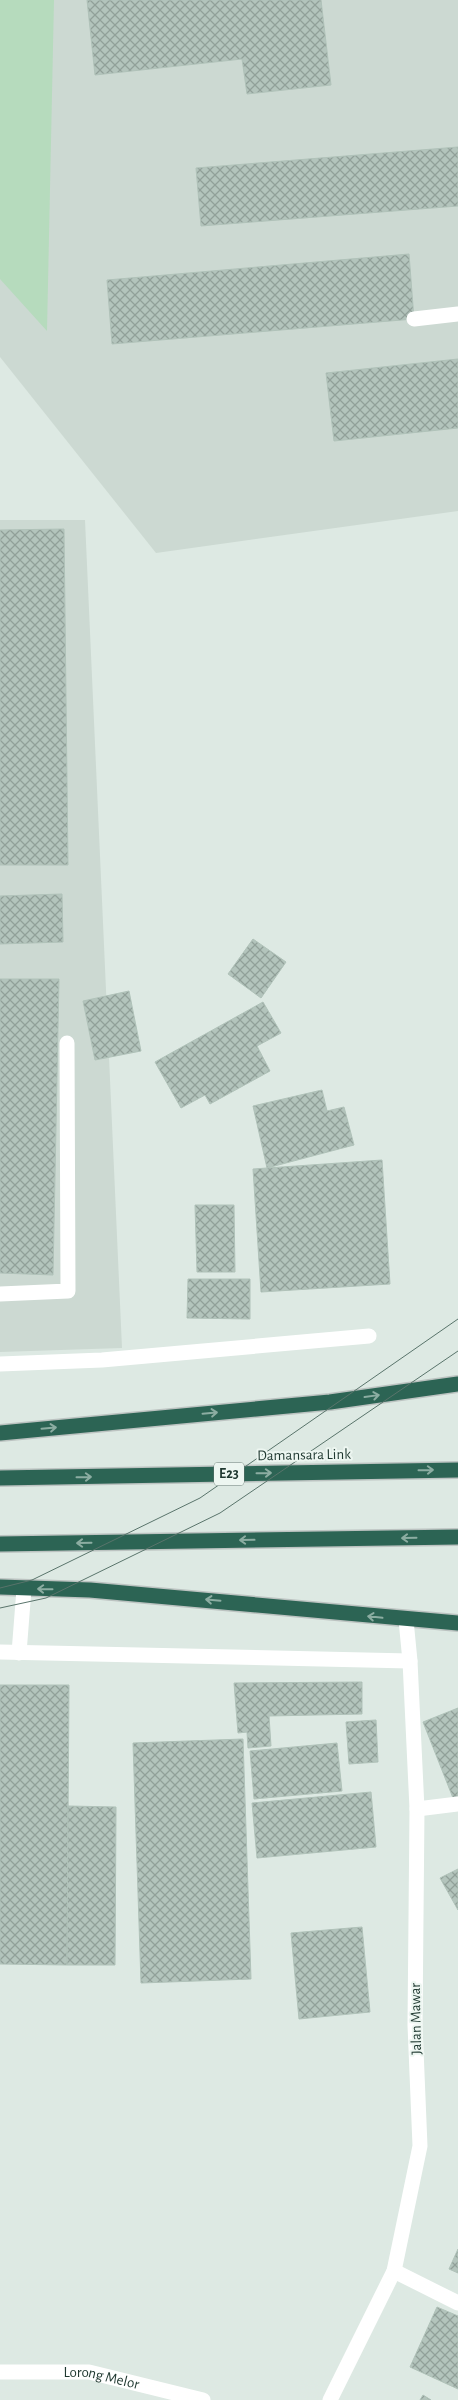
<svg xmlns="http://www.w3.org/2000/svg" width="458" height="2400" viewBox="0 0 458 2400" font-family="'Alegreya Sans',sans-serif">
<defs>
<pattern id="building-cross-hatch" width="8" height="8" patternUnits="userSpaceOnUse" patternTransform="scale(1.25)"><rect width="8" height="8" fill="#b3c4bc"/><path d="M0 0l8 8M0 8l8-8" fill="none" stroke="#91a099"/></pattern>
</defs>
<rect width="100%" height="100%" fill="#dde9e3"/>
<g fill="#ccd9d2">
<path d="M0,0H458V511L156,553L0,357Z"/>
<path d="M0,520H85L122,1348L0,1352Z"/>
</g>
<path fill="#b6dbbd" d="M0,0H54L47,331L0,279Z"/>
<g fill="url(#building-cross-hatch)" stroke="#b0c2b9">
<path d="M87,0H321L331,85L247,94L242,59L95,75Z"/>
<path d="M458,147V206L201,226L196,168Z"/>
<path d="M409,254L414,319L112,344L107,280Z"/>
<path d="M458,359V428L334,441L326,373Z"/>
<path d="M64,529L68,865H0V530Z"/>
<path d="M62,894L63,942L0,944V896Z"/>
<path d="M253,939L286,962L261,998L228,974Z"/>
<path d="M0,979H59L53,1275L0,1273Z"/>
<path d="M129,991L141,1051L95,1060L83,1001Z"/>
<path d="M263,1002L281,1033L257,1046L270,1071L210,1104L205,1095L181,1108L155,1062Z"/>
<path d="M322,1090L327,1111L344,1107L354,1145L267,1168L253,1106Z"/>
<path d="M382,1160L390,1284L261,1292L253,1169Z"/>
<path d="M195,1205H234L235,1272H197Z"/>
<path d="M188,1279H250V1319L187,1318Z"/>
<path d="M362,1682V1714L269,1716L271,1746L248,1748L247,1732L238,1733L234,1683Z"/>
<path d="M0,1685H69L67,1965L0,1964Z"/>
<path d="M458,1708V1796L453,1798L423,1722Z"/>
<path d="M376,1720L378,1762L349,1764L346,1722Z"/>
<path d="M243,1739L251,1979L141,1983L133,1743Z"/>
<path d="M337,1743L342,1791L254,1799L250,1751Z"/>
<path d="M371,1792L376,1847L257,1858L252,1803Z"/>
<path d="M68,1806L116,1807L115,1965H67Z"/>
<path d="M458,1869V1910L440,1878Z"/>
<path d="M362,1927L370,2012L299,2019L291,1933Z"/>
<path d="M458,2249V2273L449,2269Z"/>
<path d="M437,2307L458,2316V2389L410,2367Z"/>
<path d="M423,2395L431,2400H420Z"/>
</g>
<g fill="none" stroke-linecap="round" stroke-linejoin="round">
<defs>
<g id="highway">
<path d="M0,1433L330,1402L458,1384"/>
<path d="M0,1478L458,1470"/>
<path d="M0,1544L458,1537"/>
<path d="M0,1587L90,1590L458,1623"/>
</g>
</defs>
<use href="#highway" stroke="#bcc3c1" stroke-width="18"/>
<g stroke="#fff" stroke-width="15">
<path d="M414,319L458,314"/>
<path d="M0,1294L68,1291L67,1043"/>
<path d="M0,1364L102,1360L369,1336"/>
<path d="M0,1652L410,1661"/>
<path d="M19,1653L24,1589"/>
<path d="M417,1809L458,1804"/>
</g>
<g stroke="#fff" stroke-width="15">
<path d="M394,2271L458,2303"/>
<path id="s1" d="M0,2372H89L203,2400"/>
<path d="M330,2400L394,2271L420,2146L415,2025L417,1809L410,1661L406,1620"/>
</g>
<use href="#highway" stroke="#2c6454" stroke-width="15"/>
<g stroke="#59746b" stroke-width="1">
<path d="M0,1588L32,1580L200,1498L458,1319"/>
<path d="M0,1608L46,1598L220,1513L458,1351"/>
</g>
</g>
<defs><path id="oneway-shaft" d="M-6 0H5M1.5-3L5.5 0L1.5 3" fill="none" stroke-width="1.6" stroke-linecap="round" stroke-linejoin="round" transform="scale(1.25)"/></defs>
<g stroke="#8cada2">
<use href="#oneway-shaft" transform="translate(372 1396) rotate(-8)"/>
<use href="#oneway-shaft" transform="translate(210 1413) rotate(-5)"/>
<use href="#oneway-shaft" transform="translate(49 1428) rotate(-5)"/>
<use href="#oneway-shaft" transform="translate(426 1470) rotate(-1)"/>
<use href="#oneway-shaft" transform="translate(264 1473) rotate(-1)"/>
<use href="#oneway-shaft" transform="translate(84 1477) rotate(-1)"/>
<use href="#oneway-shaft" transform="translate(409 1538) rotate(179)"/>
<use href="#oneway-shaft" transform="translate(247 1540) rotate(179)"/>
<use href="#oneway-shaft" transform="translate(84 1543) rotate(179)"/>
<use href="#oneway-shaft" transform="translate(45 1589) rotate(-179)"/>
<use href="#oneway-shaft" transform="translate(213 1600) rotate(-175)"/>
<use href="#oneway-shaft" transform="translate(375 1617) rotate(-174)"/>
</g>
<g text-anchor="middle" dominant-baseline="central" stroke-width="4" stroke-linejoin="round" paint-order="stroke">
<rect fill="#edf6f1" stroke="#5d716a" stroke-width="1" x="214" y="1462.5" width="30" height="23" rx="4"/>
<g font-size="14" font-weight="bold" fill="#1f3830">
<text x="229" y="1474">E23</text>
</g>
<g font-size="15" fill="#1f3830" stroke="#edf6f1">
<text transform="translate(304 1455) rotate(-1)">Damansara Link</text>
<text transform="translate(416 2019) rotate(-91)">Jalan Mawar</text>
<text stroke="none"><textPath href="#s1" startOffset="102">Lorong Melor</textPath></text>
</g>
</g>
</svg>
